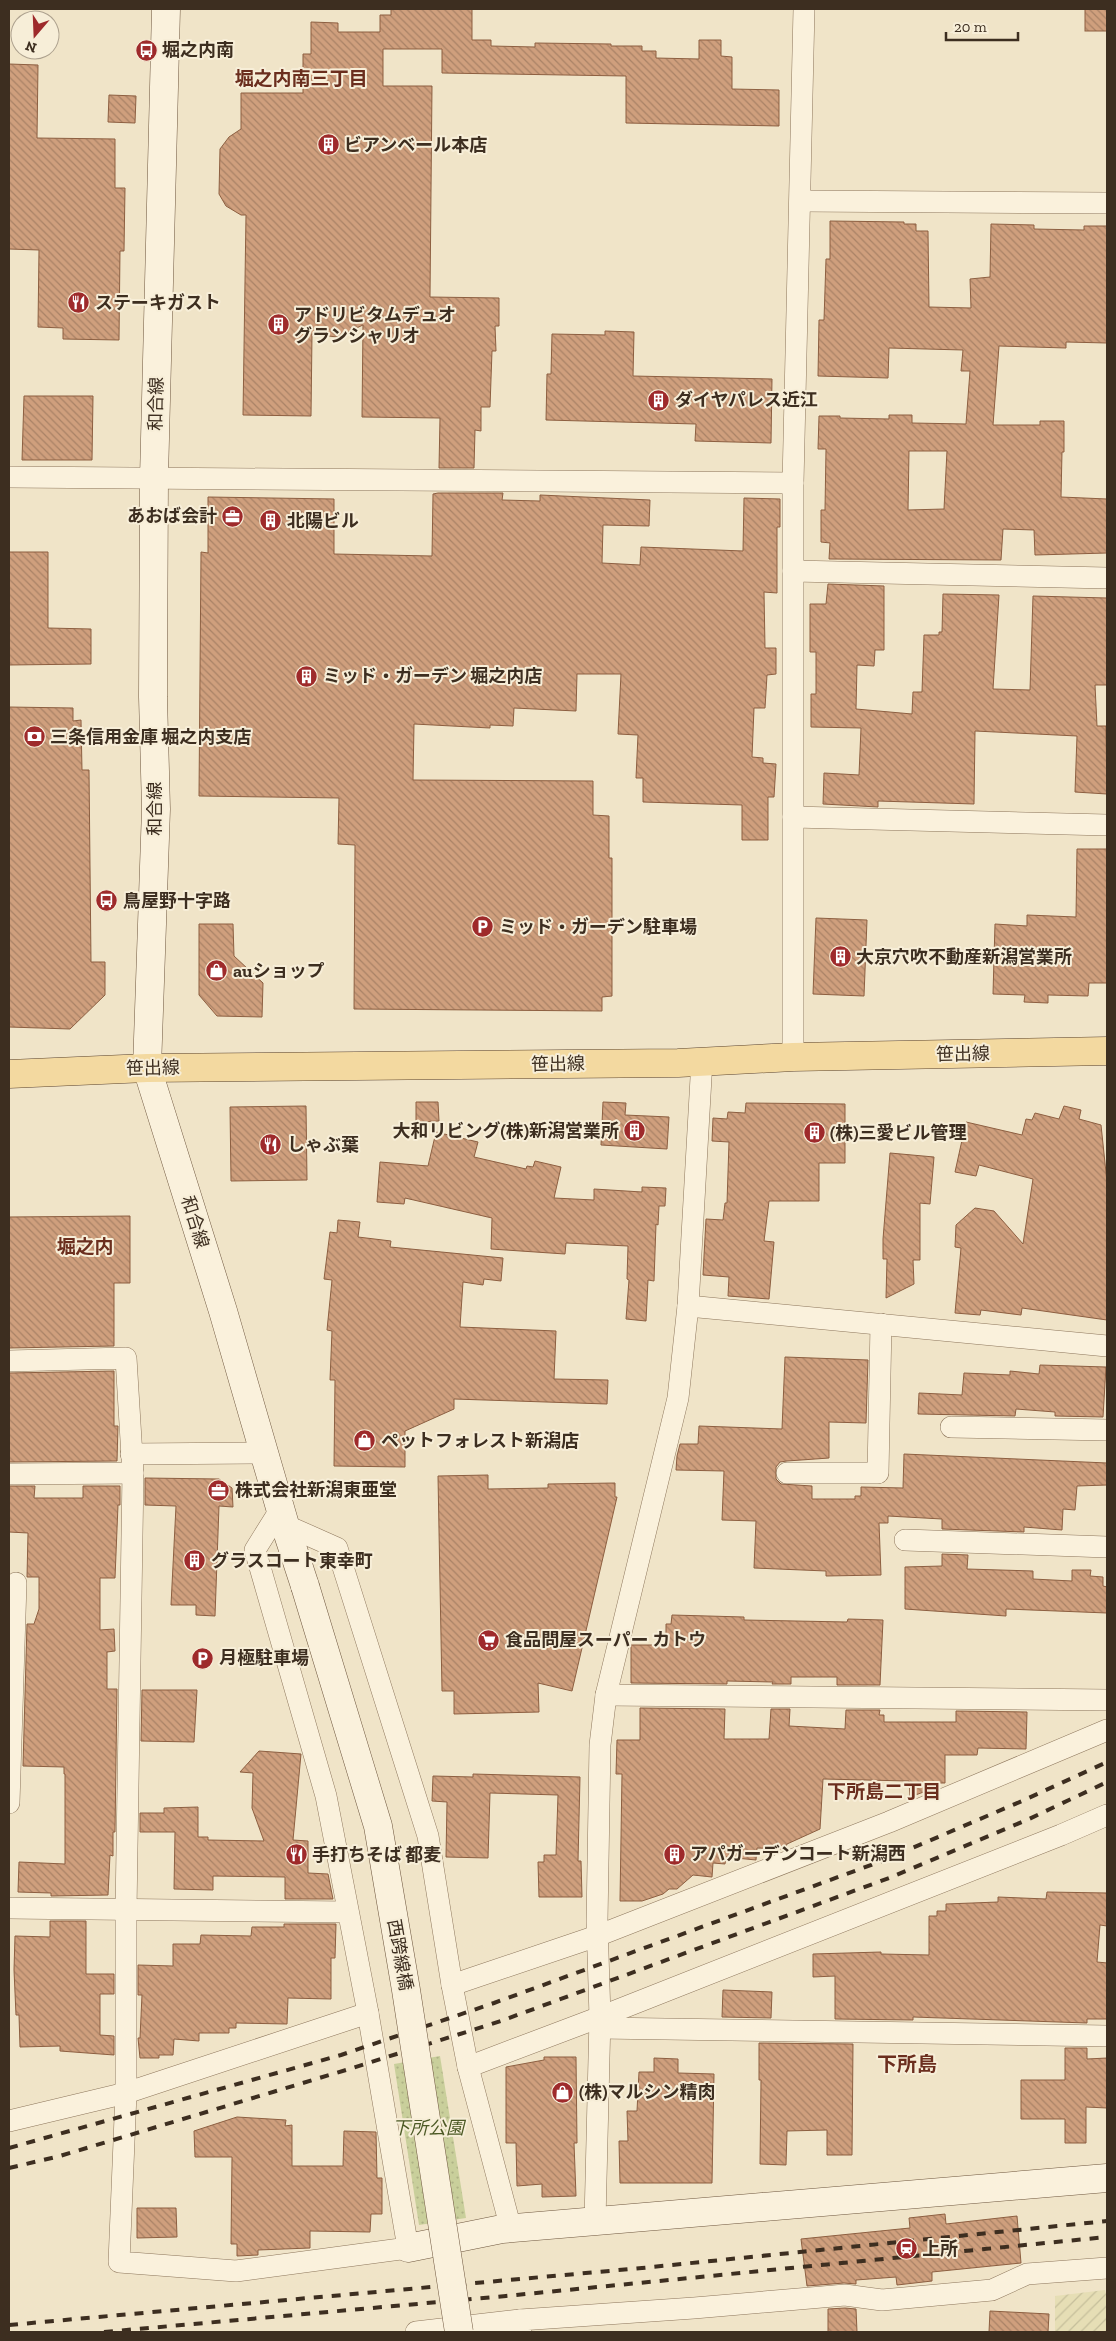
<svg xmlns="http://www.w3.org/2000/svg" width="1116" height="2341" viewBox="0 0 1116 2341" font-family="'Zilla Slab','Noto Sans JP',serif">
<defs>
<pattern id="farmland-furrows" width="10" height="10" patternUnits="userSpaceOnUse" patternTransform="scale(1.25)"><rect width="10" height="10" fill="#e6deb5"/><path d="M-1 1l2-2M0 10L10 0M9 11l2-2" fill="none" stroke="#c6bf9b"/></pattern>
<pattern id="park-dots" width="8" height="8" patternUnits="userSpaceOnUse" patternTransform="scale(1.25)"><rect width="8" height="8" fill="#c9cf9b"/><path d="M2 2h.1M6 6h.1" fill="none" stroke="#aeb285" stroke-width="1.8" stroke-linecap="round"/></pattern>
<pattern id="building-back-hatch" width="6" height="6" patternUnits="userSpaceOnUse" patternTransform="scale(1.25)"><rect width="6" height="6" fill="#cf9f7d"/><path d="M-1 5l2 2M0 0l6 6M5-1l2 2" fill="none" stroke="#a98266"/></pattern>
</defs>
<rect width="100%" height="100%" fill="#f0e4c8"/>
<path fill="url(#farmland-furrows)" d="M1105,2290L1107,2298V2332H1055V2296Z"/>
<path fill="url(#park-dots)" d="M440,2056L466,2218L419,2225L394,2064Z"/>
<g fill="url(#building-back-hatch)" stroke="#8d5f41" fill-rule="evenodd">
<path d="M391,9H472V40H491V46L535,47V43L611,44V46H642V51H656V58L699,59V40H721V56L732,57V89L779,90V126L626,123V76L442,73V49H383V86H432L430,297L499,298V326H495L496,351H492L490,407H481V431L475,430L474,468H439L440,418L362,417L363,325L337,337L312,334L311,416L243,415L246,215H241L226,206L219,194L220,149L229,137L241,129V93H303V54H311V22L338,23V32H380V15H391Z"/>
<rect x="1085" y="9" width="22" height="22"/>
<path d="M9,64L38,65L37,138L115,139V188H125L124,251H120L119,340L63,339V328L38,327L39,250L9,249Z"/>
<path d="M109,95L136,96L135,123L108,122Z"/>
<path d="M830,221L904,222V224H916V231H928L929,307L971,308L970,279L990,277L991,224L1034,225V229L1084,230V226H1107V343L1066,342V348L999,346L993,425H1040V421H1064V452H1062L1061,497L1107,499V553L1035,555L1034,530L1003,529L1001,560L829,559L830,543L821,542V510H825L826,449H818L819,416H840V418L889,419V415H912V423L966,424L970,371H961L963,350L889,348L888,378L818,376L819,320H824L826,259H830ZM909,451H947L944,509L908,510Z"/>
<path d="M605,331L634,332L633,376L772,379L771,443L695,441L696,424L546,420L547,374H551L552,334L605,335Z"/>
<path d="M24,396H93L92,460H22Z"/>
<path d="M438,493H503L502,500L540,501V495L650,500L649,526L603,525L602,563L640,565L641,547L743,551L744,498L780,499V527H777V593L764,592L765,648H776V674L767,675L765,708H754L752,757L763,758V763L776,764L774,797H768V840H742V805L643,802V778H636L638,735L618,734L621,674H577L576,711L514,708L513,726L490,725V728L414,724L413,780L593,781V815L609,816V858H612V996L602,997V1011L354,1009L355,845L338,844L339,798L199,796L201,552L208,553V497L334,499V554L432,556L433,494Z"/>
<path d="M9,552H48V628L91,629V664L9,665Z"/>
<path d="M828,584L884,586V650H875L874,666L857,665L856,709L912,714L913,692H922L924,635H939V632H942L943,594L999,595L993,689L1030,690L1033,596L1107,598V685H1095L1097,726H1106L1107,794L1075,792L1077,736L975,731L974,804L878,801V807L823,804L824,773L859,775L861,728L811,727V694H816V652H810V604H826Z"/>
<path d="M9,707L73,708V721L81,720L82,770H89L91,962H105V995L70,1029L9,1027Z"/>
<path d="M1077,849H1107V983H1089L1088,996L1048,995V1003L1024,1002L1025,995L993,994L995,924L1027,926V915L1076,917Z"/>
<path d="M816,918L867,920L864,996L813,994Z"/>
<path d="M199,924H233L234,956L263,983L262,1017L217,1016L199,995Z"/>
<path d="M416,1102H438L439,1121L416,1122Z"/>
<path d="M603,1102L626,1103L625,1115L669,1117L667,1149L601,1145Z"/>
<path d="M746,1103L845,1104V1163H819V1201H769L764,1241L774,1242L769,1299L728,1296L729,1277L703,1275L706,1219L723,1220L725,1203H727L729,1142L712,1141L713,1118L727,1119L728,1112L745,1113Z"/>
<path d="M306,1106L307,1180L231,1181L230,1107Z"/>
<path d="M1064,1106L1081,1110L1079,1119L1101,1125L1107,1182V1320L1022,1308L1021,1315L981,1310L980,1315L955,1313L961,1248L955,1247L956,1225L975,1208L994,1211L1023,1244L1033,1179L979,1165L976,1176L955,1172L966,1122L1022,1135L1026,1119L1032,1120L1035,1113L1059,1119Z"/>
<path d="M436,1132L478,1142L474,1157L526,1169L527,1166L533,1167L535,1161L561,1167L554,1198L594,1200V1189L642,1192V1187L666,1188L665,1206H659L658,1225L656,1224L654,1281L648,1280L646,1321L626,1319L629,1280L627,1279L628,1246L566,1243L565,1254L491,1249L492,1218L405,1198L404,1204L377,1202L380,1162L428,1166Z"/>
<path d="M890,1153L934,1157L930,1204L920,1203V1260H913L914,1284L886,1298L887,1259H883V1239Z"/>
<path d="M130,1216V1283H114V1346L9,1348V1217Z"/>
<path d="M338,1220L360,1222L358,1237L391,1241L390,1247L503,1258L501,1281L484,1279L483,1285L463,1282L460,1327L556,1331L554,1379L608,1380L607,1404L454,1399V1409L405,1431V1467L334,1466L335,1380H330L332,1331L327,1330L332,1280L324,1279L330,1232L337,1233Z"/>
<path d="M785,1357L868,1360L866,1423L829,1422V1458L787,1461L780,1462L776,1467V1479L781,1484L812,1486V1499H855V1496H861V1487L903,1488L904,1454L1107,1463V1485L1077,1486L1075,1510L1063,1509L1062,1530L1024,1527V1532L942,1529V1519L888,1516V1523H879L881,1575L826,1576V1571L754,1568L756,1521L722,1520L724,1471L676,1470L677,1456L680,1444H698L699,1426L782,1429Z"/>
<path d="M1040,1365L1106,1367L1103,1417L1055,1416V1412L1016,1409L1015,1416L918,1414L919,1393L962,1395L964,1373L1010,1375V1371L1039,1374Z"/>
<path d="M114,1371V1426H118L117,1461L9,1462V1373Z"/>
<path d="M488,1475V1489L548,1488V1484L615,1483V1497H617L572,1691L538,1683L539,1712L454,1714V1691H442L438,1476Z"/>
<path d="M145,1478L219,1479L232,1488L233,1507L219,1506L215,1616L196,1615V1605H171L176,1506L145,1505Z"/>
<path d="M9,1486H35L34,1498H83V1486H120V1505H118L115,1578H100V1630L114,1629L115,1651L107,1652V1689H117L115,1832H113V1856L110,1855L108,1895L51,1896V1893L18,1892L19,1862L65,1864V1774H64V1767L23,1766L27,1624H34L39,1609V1577H27L28,1533L9,1532Z"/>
<path d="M942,1554L968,1555L967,1569L1033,1571V1579L1072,1581V1570H1091L1090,1576L1103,1577V1586L1107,1587V1613L1006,1609V1616L905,1609V1567L942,1566Z"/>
<path d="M672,1615L744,1617V1620L847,1622L848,1619L883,1620L880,1685H837V1677H791V1684H772L773,1682L727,1681V1684L631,1683V1645H666V1624H671Z"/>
<path d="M142,1690H197L194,1742L141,1741Z"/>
<path d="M640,1708L725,1709L724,1739H769L771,1709H790L789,1726L845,1729L846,1710H880L879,1715H884V1722H956V1711L1027,1712L1026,1749L978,1748L977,1755H945V1783H930L929,1790L910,1797L909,1781L823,1779L820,1829L787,1844L785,1849L757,1848L756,1860L726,1857L725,1864L713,1863L712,1877L693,1875L677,1889H669L663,1894L642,1901H620L622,1774H616L617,1740H640Z"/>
<path d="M259,1751L301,1754L293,1840L308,1841V1873L328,1874L333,1899H285V1877L213,1876V1890L174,1889L175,1832H140V1813H164V1808L198,1807V1837H208V1840L264,1841L252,1808L253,1773L240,1772Z"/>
<path d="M473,1774L580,1777L578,1861H581L582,1897H539L538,1862H544V1855H556L558,1795L490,1793L488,1858L446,1857L447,1802L432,1801L433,1776L473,1777Z"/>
<path d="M1047,1892L1107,1893V1926L1100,1925L1097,1962L1107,1963V2019H1087V2023L913,2017V2020L835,2019V1976L813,1977V1954L881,1952V1954L929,1955V1916H937V1911H946V1904L998,1902V1897L1046,1899Z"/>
<path d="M50,1921H86V1974H114V1994H100V2035L114,2036V2055L60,2051V2046L20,2047L19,2015H16L14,1970L15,1936L50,1937Z"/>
<path d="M284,1924H336L335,1958H331V1999L288,1998L287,2024L236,2023V2028H229V2033H199V2041L174,2039L173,2055H159V2058H140L138,2038H140L142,1995H138V1965L173,1966V1944H200L201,1935L251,1936L252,1927H284Z"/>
<path d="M723,1990L772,1992L771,2018L722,2017Z"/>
<path d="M759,2043L853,2044L852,2155H827V2130L787,2131L786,2165L760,2164L761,2080H759Z"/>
<path d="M1065,2048H1087V2059L1107,2058V2108L1086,2107V2143H1065V2119H1021V2080H1065Z"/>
<path d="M544,2057H576L577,2143H574L576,2196L542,2197V2184L517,2186L516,2143H506V2067L544,2060Z"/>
<path d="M654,2058L678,2059V2073L714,2074L712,2183H620L619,2141H628L627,2111H637L639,2072H654Z"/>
<path d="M237,2117L286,2120L285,2126L292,2125V2166H343L344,2131L376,2132L377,2178H382V2214H371L370,2232L310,2231V2248L258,2250V2255L237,2256V2244H231L232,2157H195L194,2131Z"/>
<path d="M137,2208H176L177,2237L137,2238Z"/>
<path d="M945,2214L946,2224L1017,2216L1021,2263L932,2272V2281L897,2285L896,2277L856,2280V2284L844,2283L807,2286L801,2239L910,2228L909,2218Z"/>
<path d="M845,2308L856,2309L857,2332H828V2309Z"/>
<path d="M990,2311L1049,2314L1048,2332H989Z"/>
</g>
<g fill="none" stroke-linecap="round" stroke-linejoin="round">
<defs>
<g id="street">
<path d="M801,201L1107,203"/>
<path d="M9,477L793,483"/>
<path d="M793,571L1107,578"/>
<path d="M793,817L1107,825"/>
<path d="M793,1057V483L804,9"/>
<path d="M688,1306L1107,1346"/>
<path d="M9,1361L126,1358L133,1473L126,1911V2093L119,2262L236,2271L408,2248L368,2013L326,1796L255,1550L280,1510"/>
<path d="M951,1427L1107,1430"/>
<path d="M131,1454L264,1453"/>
<path d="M787,1473H878L881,1324"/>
<path d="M9,1474L133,1473"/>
<path d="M285,1525L337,1548L428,1836L452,1985L468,2067L511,2229"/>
<path d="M905,1540L1107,1547"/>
<path d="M606,1695L1107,1700"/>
<path d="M9,1803L16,1583"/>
<path d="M9,1908L347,1912"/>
<path d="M452,1985L597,1936L889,1822L1107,1730"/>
<path d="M600,2028L1107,2036"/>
<path d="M468,2067L600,2017L1061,1835L1107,1815"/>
<path d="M9,2121L126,2093L368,2013"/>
<path d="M595,2221L600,2017L597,1922L600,1745L606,1695L678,1398L688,1306L702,1060"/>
<path d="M416,2332L520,2320"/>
<path d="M521,2332L520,2320L694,2308L845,2295L882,2300L992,2290L1027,2274L1107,2268"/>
</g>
<g id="secondary">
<path d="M166,9L154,478L153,697L156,809L147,1068L223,1311L285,1525L305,1586"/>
<path d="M408,2248L502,2229L1107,2178"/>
</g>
<path id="primary" d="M9,1074L147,1068L678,1063L793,1057L1107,1051"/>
</defs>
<use href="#street" stroke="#8d765c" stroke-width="22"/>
<use href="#secondary" stroke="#6f573f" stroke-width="29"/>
<use href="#primary" stroke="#5b4430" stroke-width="29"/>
<use href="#street" stroke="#faf1dc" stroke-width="21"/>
<use href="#secondary" stroke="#faf1dc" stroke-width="28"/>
<use href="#primary" stroke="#f3d9a0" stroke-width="28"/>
<g stroke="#3d2e20" stroke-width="4" stroke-dasharray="9 9" stroke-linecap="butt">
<path d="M9,2148L341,2055L494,2003L882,1861L1022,1801L1107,1762"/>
<path d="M9,2168L60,2156L346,2070L501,2021L889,1878L1029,1819L1107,1782"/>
<path d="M9,2325L642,2268L1107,2221"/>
<path d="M104,2332L506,2296L1107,2237"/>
</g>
<defs>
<path id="secondary-bridge" d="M305,1586L378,1826L406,1990L459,2332"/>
</defs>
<use href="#secondary-bridge" stroke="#6f573f" stroke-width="29" stroke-linecap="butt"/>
<use href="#secondary-bridge" stroke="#faf1dc" stroke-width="28"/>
</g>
<defs>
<symbol id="bus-disc" viewBox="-11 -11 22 22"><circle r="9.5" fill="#9e2a2b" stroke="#f7eed8"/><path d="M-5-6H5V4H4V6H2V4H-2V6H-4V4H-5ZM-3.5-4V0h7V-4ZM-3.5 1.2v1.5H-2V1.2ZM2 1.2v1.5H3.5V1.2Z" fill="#fff"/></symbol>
<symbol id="building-disc" viewBox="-11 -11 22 22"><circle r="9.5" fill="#9e2a2b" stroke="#f7eed8"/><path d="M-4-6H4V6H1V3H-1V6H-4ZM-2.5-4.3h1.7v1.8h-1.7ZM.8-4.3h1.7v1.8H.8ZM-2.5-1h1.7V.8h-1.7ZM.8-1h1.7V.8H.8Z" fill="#fff"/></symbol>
<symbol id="restaurant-disc" viewBox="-11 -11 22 22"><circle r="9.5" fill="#9e2a2b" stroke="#f7eed8"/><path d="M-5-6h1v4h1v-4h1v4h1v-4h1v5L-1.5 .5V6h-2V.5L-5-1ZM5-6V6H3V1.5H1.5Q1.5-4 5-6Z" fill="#fff"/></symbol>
<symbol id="office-disc" viewBox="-11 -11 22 22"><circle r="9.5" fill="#9e2a2b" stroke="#f7eed8"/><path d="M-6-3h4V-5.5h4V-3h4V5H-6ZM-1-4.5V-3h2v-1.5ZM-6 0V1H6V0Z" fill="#fff"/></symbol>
<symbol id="bank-disc" viewBox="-11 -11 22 22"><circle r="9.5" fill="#9e2a2b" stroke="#f7eed8"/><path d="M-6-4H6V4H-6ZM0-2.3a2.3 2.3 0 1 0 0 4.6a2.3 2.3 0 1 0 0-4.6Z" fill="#fff"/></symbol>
<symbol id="parking-disc" viewBox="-11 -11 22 22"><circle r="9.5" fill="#9e2a2b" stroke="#f7eed8"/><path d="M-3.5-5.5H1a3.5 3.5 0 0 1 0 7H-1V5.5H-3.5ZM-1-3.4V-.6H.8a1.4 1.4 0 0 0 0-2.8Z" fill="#fff"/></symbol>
<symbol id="shop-disc" viewBox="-11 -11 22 22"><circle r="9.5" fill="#9e2a2b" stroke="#f7eed8"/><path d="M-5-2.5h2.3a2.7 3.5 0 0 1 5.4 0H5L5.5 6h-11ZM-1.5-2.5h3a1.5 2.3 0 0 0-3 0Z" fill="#fff"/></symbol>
<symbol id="supermarket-disc" viewBox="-11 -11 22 22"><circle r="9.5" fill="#9e2a2b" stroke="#f7eed8"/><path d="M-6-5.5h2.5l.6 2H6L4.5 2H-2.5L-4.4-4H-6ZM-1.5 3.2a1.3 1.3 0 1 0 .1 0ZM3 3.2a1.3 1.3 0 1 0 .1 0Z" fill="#fff"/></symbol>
<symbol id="station-disc" viewBox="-11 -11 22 22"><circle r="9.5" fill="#9e2a2b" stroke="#f7eed8"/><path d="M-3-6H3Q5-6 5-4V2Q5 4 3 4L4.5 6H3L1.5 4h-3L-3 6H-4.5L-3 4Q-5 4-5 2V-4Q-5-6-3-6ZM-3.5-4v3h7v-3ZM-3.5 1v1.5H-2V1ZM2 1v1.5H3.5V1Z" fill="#fff"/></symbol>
</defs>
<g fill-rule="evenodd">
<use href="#bus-disc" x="134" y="38" width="25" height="25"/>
<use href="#building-disc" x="316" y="132" width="25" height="25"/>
<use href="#restaurant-disc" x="66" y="290" width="25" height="25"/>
<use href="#building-disc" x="266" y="312" width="25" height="25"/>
<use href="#building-disc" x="646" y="388" width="25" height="25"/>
<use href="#office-disc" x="220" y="504" width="25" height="25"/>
<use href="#building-disc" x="258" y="508" width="25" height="25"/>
<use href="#building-disc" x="294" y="664" width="25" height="25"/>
<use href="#bank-disc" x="22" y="724" width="25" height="25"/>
<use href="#bus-disc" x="94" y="888" width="25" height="25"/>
<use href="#parking-disc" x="470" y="914" width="25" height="25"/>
<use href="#building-disc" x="828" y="944" width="25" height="25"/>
<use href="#shop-disc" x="204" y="958" width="25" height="25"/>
<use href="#building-disc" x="622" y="1118" width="25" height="25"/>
<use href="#building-disc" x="802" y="1120" width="25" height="25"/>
<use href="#restaurant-disc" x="258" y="1132" width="25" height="25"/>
<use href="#shop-disc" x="352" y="1428" width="25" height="25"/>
<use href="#office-disc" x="206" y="1478" width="25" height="25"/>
<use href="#building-disc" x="182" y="1548" width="25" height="25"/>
<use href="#supermarket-disc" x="476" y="1628" width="25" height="25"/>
<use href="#parking-disc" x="190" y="1646" width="25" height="25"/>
<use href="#building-disc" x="662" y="1842" width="25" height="25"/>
<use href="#restaurant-disc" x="284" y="1842" width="25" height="25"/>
<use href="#shop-disc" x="550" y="2080" width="25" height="25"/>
<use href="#station-disc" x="894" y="2236" width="25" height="25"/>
</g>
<g text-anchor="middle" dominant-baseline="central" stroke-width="4" stroke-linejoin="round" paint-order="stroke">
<g font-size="18" font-weight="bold" fill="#3d2e20" stroke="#f7eed8" text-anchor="start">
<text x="162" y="50">堀之内南</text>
<text x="344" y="145">ビアンベール本店</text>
<text x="95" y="303">ステーキガスト</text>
<text x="294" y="315">アドリビタムデュオ<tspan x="294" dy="21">グランシャリオ</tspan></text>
<text x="675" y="400">ダイヤパレス近江</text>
<text x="217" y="516" text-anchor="end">あおば会計</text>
<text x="287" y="521">北陽ビル</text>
<text x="323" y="676">ミッド・ガーデン 堀之内店</text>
<text x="50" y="737">三条信用金庫 堀之内支店</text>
<text x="123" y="901">鳥屋野十字路</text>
<text x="499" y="927">ミッド・ガーデン駐車場</text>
<text x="856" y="957">大京穴吹不動産新潟営業所</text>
<text x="233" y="971">auショップ</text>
<text x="619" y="1131" text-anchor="end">大和リビング(株)新潟営業所</text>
<text x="830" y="1133">(株)三愛ビル管理</text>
<text x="287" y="1145">しゃぶ葉</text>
<text x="381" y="1441">ペットフォレスト新潟店</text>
<text x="235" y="1490">株式会社新潟東亜堂</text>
<text x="211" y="1561">グラスコート東幸町</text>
<text x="505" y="1640">食品問屋スーパー カトウ</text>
<text x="219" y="1658">月極駐車場</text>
<text x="690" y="1854">アパガーデンコート新潟西</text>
<text x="312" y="1855">手打ちそば 都麦</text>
<text x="579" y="2092">(株)マルシン精肉</text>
<text x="922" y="2249">上所</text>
</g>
<g font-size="18" fill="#3d2e20" stroke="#f7eed8">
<text transform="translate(156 404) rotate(-89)">和合線</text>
<text transform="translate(155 809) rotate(-90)">和合線</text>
<text transform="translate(963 1054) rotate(-1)">笹出線</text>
<text transform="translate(558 1064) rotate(-1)">笹出線</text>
<text transform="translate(153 1068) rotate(-1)">笹出線</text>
<text transform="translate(195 1222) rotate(73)">和合線</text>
<text transform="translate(400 1955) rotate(80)">西跨線橋</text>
</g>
<g font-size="18" font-style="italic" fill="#4d5a26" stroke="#f7eed8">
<text x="428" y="2128">下所公園</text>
</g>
<g font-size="19" font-weight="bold" fill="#6b2e1e" stroke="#f7eed8">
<text x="301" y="78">堀之内南三丁目</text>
<text x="85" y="1246">堀之内</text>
<text x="884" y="1791">下所島二丁目</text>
</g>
<g font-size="20" font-weight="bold" fill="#6b2e1e" stroke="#f7eed8">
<text x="907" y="2064">下所島</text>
</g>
</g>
<rect width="1116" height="2341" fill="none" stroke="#3d2e20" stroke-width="20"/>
<g transform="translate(35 35) rotate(199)"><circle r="24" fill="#f7eed8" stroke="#ada18e"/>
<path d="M0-4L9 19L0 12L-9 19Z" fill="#9e2a2b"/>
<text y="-8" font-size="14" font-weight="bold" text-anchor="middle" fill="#3d2e20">N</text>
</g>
<path d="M946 32v8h72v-8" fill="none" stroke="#3d2e20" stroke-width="2.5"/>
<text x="954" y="32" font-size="15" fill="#3d2e20" stroke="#f7eed8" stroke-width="4" paint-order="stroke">20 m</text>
</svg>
